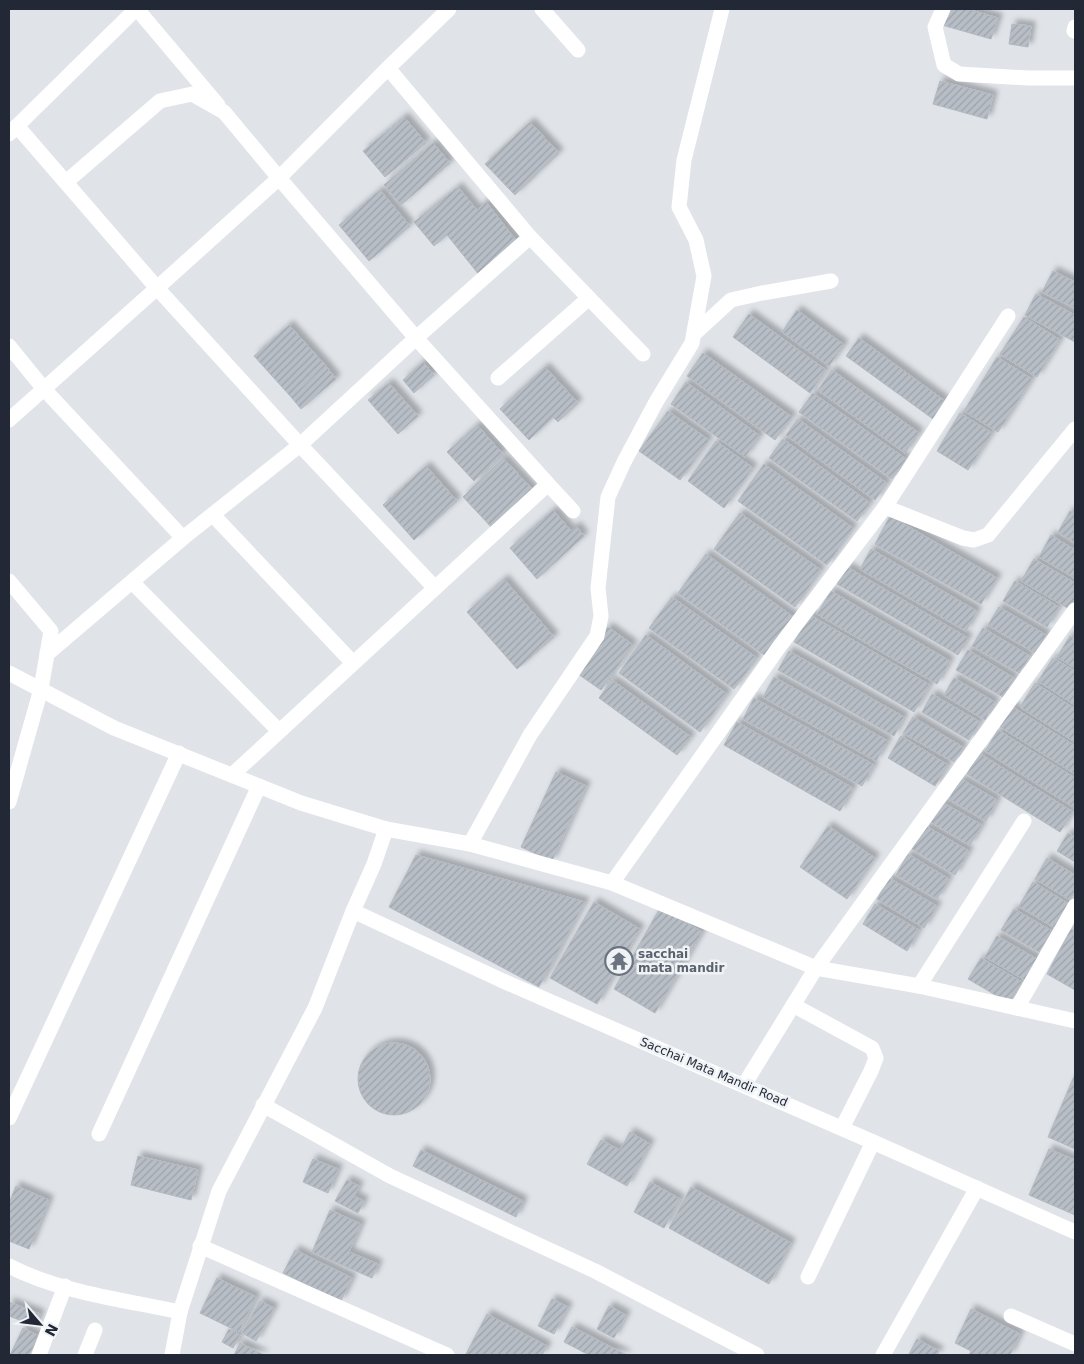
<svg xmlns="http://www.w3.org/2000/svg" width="1084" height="1364" viewBox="0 0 1084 1364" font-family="'DejaVu Sans',sans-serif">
<defs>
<pattern id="building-hatch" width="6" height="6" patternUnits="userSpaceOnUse" patternTransform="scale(1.25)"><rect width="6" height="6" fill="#b8bec6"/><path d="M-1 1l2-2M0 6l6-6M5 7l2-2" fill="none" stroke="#9ea3ab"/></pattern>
<filter id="shadow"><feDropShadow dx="4.5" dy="-4.5" stdDeviation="2.5" flood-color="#0004"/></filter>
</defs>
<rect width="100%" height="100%" fill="#e0e4e9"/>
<g fill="url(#building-hatch)" stroke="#b3b9c1" filter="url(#shadow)">
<path d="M947,9H967L998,18L991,39L942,25Z"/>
<path d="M1012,24L1031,26L1028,47L1009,44Z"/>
<path d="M940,81L993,95L987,119L933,104Z"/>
<path d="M404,117L426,143L385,177L363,151Z"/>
<path d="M530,122L559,153L515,195L485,164Z"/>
<path d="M433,143L450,163L401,205L384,185Z"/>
<path d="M458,187L477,210L486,202L519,244L480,276L447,235L434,246L414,222Z"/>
<path d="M380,190L410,226L369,261L339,225Z"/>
<path d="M1053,271L1075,282V308L1042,292Z"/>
<path d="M1036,294L1075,315V342L1025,315Z"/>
<path d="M797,310L844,345L829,366L782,332Z"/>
<path d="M749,314L826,370L810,393L733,337Z"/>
<path d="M1024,317L1060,340L1037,377L1000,354Z"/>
<path d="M289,325L326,366L291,397L254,356Z"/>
<path d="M859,338L945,401L933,419L846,356Z"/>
<path d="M703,353L792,417L775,440L687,376Z"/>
<path d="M997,357L1032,379L998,432L964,411Z"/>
<path d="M423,362L434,375L414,393L403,380Z"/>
<path d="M326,366L336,379L301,409L291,397Z"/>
<path d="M545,367L578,403L558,422L553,417L529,440L500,409Z"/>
<path d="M832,370L919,433L905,453L818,390Z"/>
<path d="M686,382L760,436L745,457L671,404Z"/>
<path d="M389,383L418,416L398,434L368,400Z"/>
<path d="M813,393L906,459L892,479L799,412Z"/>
<path d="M668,411L709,440L680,480L639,451Z"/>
<path d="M960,413L992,433L968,470L937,451Z"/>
<path d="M798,419L887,483L875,500L786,435Z"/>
<path d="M477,425L503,454L474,481L447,452Z"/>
<path d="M783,439L870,503L857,521L769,458Z"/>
<path d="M716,441L753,468L724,508L688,481Z"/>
<path d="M503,458L534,491L493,529L463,497Z"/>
<path d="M764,464L853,528L827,565L738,501Z"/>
<path d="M426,466L457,501L414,540L383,505Z"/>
<path d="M553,510L571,531L576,526L584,536L537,579L510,548Z"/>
<path d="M1070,511L1075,514V543L1058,532Z"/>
<path d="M740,513L821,570L795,607L714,549Z"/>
<path d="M890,516L997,578L981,604L875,544Z"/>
<path d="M1051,535L1075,550V578L1039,557Z"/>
<path d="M871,549L977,611L966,631L860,569Z"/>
<path d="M706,554L795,618L767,657L678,593Z"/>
<path d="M1034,559L1075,583V602L1071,610L1021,581Z"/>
<path d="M847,567L968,638L958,655L837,584Z"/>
<path d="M504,579L554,637L517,669L467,612Z"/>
<path d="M1015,581L1059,607L1047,627L1003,601Z"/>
<path d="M831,591L950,661L937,684L817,614Z"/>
<path d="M672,597L757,658L734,689L649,628Z"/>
<path d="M999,607L1046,635L1035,653L988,625Z"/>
<path d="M810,615L930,685L914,712L794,642Z"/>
<path d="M608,627L633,645L601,690L575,672Z"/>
<path d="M983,628L1030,656L1019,673L972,646Z"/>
<path d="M646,635L727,694L700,732L619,673Z"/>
<path d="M1070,636L1075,639V668L1057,657Z"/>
<path d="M968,650L1014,678L1003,697L956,670Z"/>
<path d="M789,651L904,717L894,736L778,670Z"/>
<path d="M1053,658L1075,671V705L1038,681Z"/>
<path d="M774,677L888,741L876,761L763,697Z"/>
<path d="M954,678L995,702L985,720L944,695Z"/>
<path d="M612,680L691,737L677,755L599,698Z"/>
<path d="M1035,683L1075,709V742L1020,707Z"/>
<path d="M932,694L980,722L969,740L922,712Z"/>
<path d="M754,698L874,765L862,786L743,719Z"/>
<path d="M1011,706L1075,746V774L999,726Z"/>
<path d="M913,717L963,747L954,762L903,733Z"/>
<path d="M737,722L853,788L840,811L724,745Z"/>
<path d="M998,730L1075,778V808L985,751Z"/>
<path d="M901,736L948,765L935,786L888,758Z"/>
<path d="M979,753L1073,812L1060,832L967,774Z"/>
<path d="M556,772L586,786L552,861L521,847Z"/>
<path d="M961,779L997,800L986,821L949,799Z"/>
<path d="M942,802L982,825L970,845L931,822Z"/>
<path d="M828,826L875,858L847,899L800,867Z"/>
<path d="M926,826L969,851L955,875L912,849Z"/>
<path d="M1068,833L1075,837V862L1057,851Z"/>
<path d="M908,854L949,879L937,899L896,875Z"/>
<path d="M416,855L585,902L539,987L389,907Z"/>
<path d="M1047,858L1075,875V891L1070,900L1035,879Z"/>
<path d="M889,878L937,906L924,928L877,899Z"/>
<path d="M1033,882L1069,904L1055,928L1019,906Z"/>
<path d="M594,902L640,929L597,1004L550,978Z"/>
<path d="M875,904L919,930L907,951L863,924Z"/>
<path d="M660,908L702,932L655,1013L614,989Z"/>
<path d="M1014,909L1052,931L1039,952L1001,930Z"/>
<path d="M1071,929L1075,931V990L1047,974Z"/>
<path d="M997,936L1037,959L1025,980L985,957Z"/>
<path d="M981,958L1022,982L1009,1003L968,979Z"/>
<circle cx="394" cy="1079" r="36"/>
<path d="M1075,1074V1149L1048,1137Z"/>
<path d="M630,1132L650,1144L627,1186L587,1164L601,1140L620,1150Z"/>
<path d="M1049,1149L1075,1160V1215L1029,1195Z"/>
<path d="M421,1150L523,1201L516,1217L413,1166Z"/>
<path d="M138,1156L198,1170L191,1200L131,1185Z"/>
<path d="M313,1159L338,1169L328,1193L303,1182Z"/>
<path d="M347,1180L359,1186L354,1196L364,1201L358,1213L335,1201Z"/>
<path d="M650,1182L680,1199L664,1228L634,1212Z"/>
<path d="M16,1186L49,1200L29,1249L9,1241V1203Z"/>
<path d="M691,1187L791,1243L769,1284L669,1228Z"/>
<path d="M330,1210L361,1224L349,1252L378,1264L372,1278L312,1252Z"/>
<path d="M295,1250L352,1278L341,1301L283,1273Z"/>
<path d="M217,1278L256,1297L239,1332L200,1313Z"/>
<path d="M552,1299L568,1307L554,1334L538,1326Z"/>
<path d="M260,1301L274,1308L256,1341L242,1333Z"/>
<path d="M9,1302L40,1314L35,1326L9,1316Z"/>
<path d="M609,1306L626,1315L614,1338L597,1329Z"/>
<path d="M971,1309L1020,1334L1010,1355H969L971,1351L955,1343Z"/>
<path d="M487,1314L547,1346L542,1355H470L466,1354Z"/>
<path d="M572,1327L627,1355H589L564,1342Z"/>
<path d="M23,1328L39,1336L29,1355H10Z"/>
<path d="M229,1329L240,1335L233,1348L222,1342Z"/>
<path d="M917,1339L939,1351L937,1355L909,1354Z"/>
<path d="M240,1343L264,1355H234Z"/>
</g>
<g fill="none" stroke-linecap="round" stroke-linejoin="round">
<g stroke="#fff" stroke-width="15">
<path d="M137,9L218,105"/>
<path d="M542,9L578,50"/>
<path d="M943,9L935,27L944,65L959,74L1028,78H1075"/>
<path d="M1074,31L1075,27"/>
<path d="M388,68L449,9"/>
<path d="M17,126L136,9"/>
<path d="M9,134L17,126L157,288L9,420"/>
<path d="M279,178L416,338L300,445L157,288Z"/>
<path d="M66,182L160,101L192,94L224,112L279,178L388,68L530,237L416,338L548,484L232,775"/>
<path d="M530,237L643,354"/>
<path d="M694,334L731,300L762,293L831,281"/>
<path d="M9,346L44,389L183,538"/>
<path d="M498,378L589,298"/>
<path d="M548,484L573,511"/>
<path d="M885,507L963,538L974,540L988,535L1075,429"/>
<path d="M213,515L353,663"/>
<path d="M9,581L51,631L41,689L9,802"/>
<path d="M132,582L279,731"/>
<path d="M47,654L183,538L300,445L435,588"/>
<path d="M9,673L114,728L301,803L386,829"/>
<path d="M470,844L530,735L597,636L601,616L598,588L608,497L624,462L656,402L692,343L704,276L696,240L679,207L684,160L722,9"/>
<path d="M612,883L779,647L885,507L1008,316"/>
<path d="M353,911L503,981L873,1142L1075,1232"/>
<path d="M919,986L1024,821"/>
<path d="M793,1005L872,1048L876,1058L871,1071L842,1128"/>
<path d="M1017,1008L1075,906"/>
<path d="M744,1085L816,968L1075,610"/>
<path d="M263,1105L390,1176L595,1271L757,1355"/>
<path d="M9,1118L179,753"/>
<path d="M99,1134L259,786"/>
<path d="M200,1246L447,1355"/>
<path d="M9,1266C59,1292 125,1300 180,1312"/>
<path d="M808,1277L873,1142"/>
<path d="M1011,1316L1075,1344"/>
<path d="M39,1355L65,1286"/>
<path d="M85,1355L95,1330"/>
<path d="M172,1355L180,1312L219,1191L315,1008L353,911L374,864L386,829L470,844L612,883L816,968L919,986L1075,1021"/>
<path d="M883,1355L977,1188"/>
</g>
</g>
<defs>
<symbol id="temple-ring" viewBox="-11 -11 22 22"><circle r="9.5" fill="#eff3f6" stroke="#6b7280" stroke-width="1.5"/><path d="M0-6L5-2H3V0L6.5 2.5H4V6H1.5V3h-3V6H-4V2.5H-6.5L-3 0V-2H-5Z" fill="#6b7280"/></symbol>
</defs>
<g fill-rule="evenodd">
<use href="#temple-ring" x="603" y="945" width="32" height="32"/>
</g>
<g text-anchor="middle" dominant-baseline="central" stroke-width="5" stroke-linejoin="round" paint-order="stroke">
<g font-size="12" font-weight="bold" fill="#5b616d" stroke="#eff3f6" text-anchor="start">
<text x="638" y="954">sacchai<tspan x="638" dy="14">mata mandir</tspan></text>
</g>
<g font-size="12" fill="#232836" stroke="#eff3f6">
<text transform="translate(714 1072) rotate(23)">Sacchai Mata Mandir Road</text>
</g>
</g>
<rect width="1084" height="1364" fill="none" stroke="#232836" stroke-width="20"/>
<g transform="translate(40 1324) rotate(118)" stroke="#eff3f6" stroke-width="4" paint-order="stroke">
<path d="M0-4L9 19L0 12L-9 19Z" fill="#232836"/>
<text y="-8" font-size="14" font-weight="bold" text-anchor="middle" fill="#232836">N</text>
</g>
</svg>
